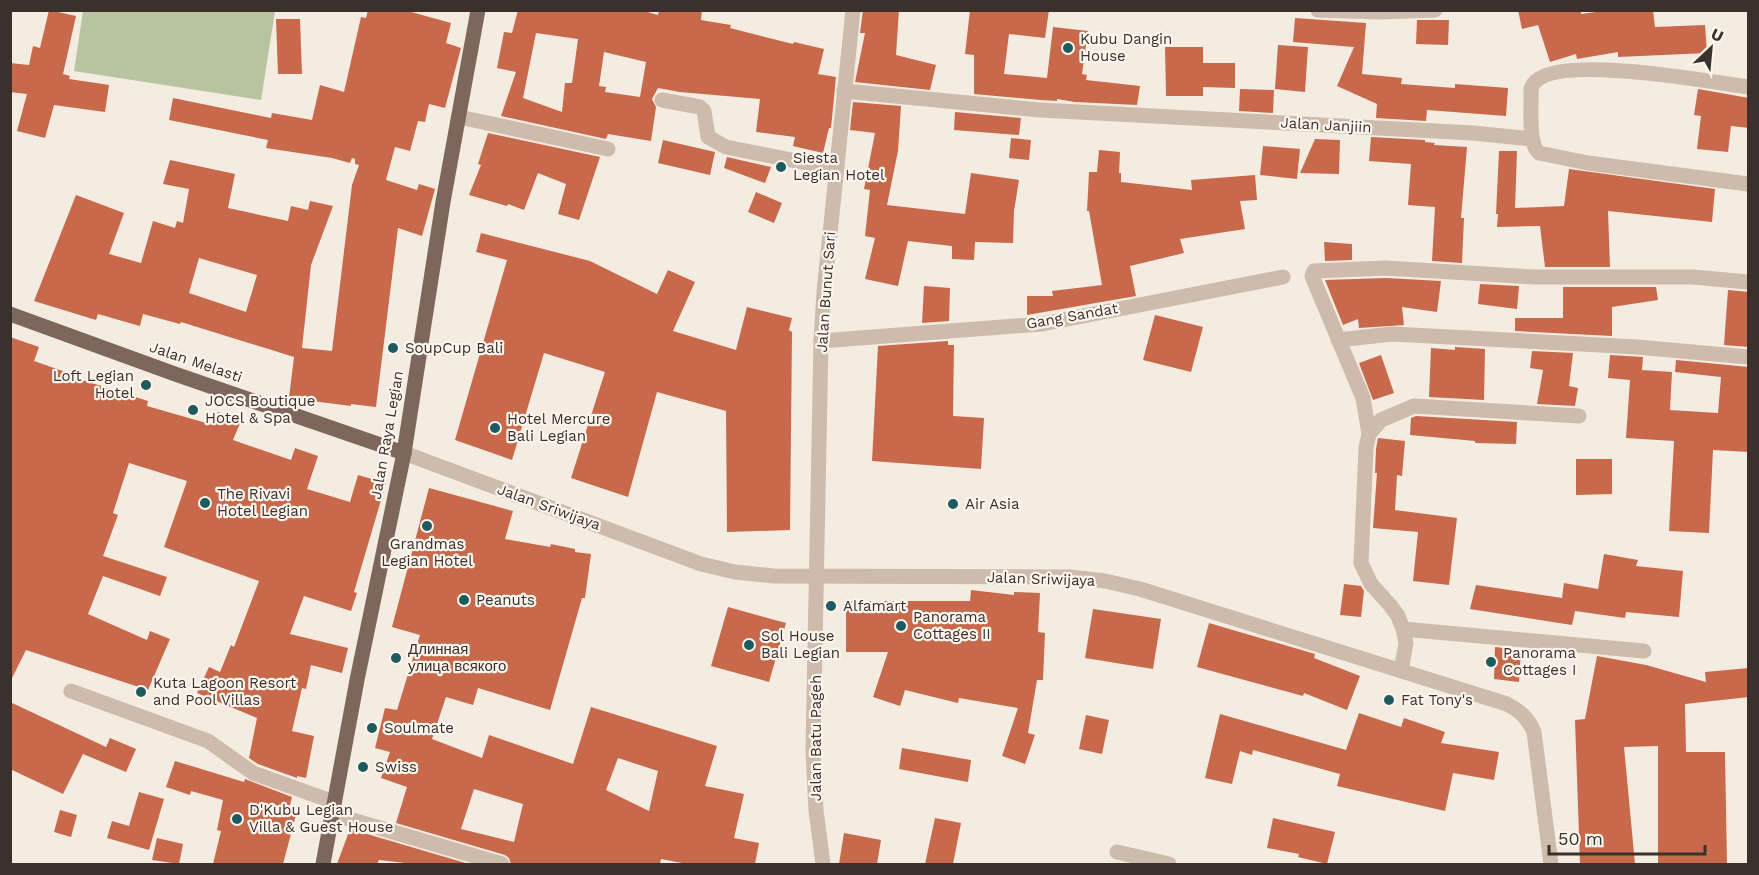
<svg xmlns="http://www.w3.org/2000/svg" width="1759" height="875" viewBox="0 0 1759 875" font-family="'Work Sans',sans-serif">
<rect width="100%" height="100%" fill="#f4ebe1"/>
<path fill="#b8c4a0" d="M83,11H275L261,100L74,71Z"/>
<g fill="#c8694b" fill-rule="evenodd">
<path d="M49,10L76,16L63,74L70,76L69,79L109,85L105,112L54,105L45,138L17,131L27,94L10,92V63L29,65L33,46L40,48Z"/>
<path d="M368,10H404L451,23L446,43L461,48L445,108L429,104L425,122L418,121L410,151L395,147L386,180L417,190L419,184L435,189L422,236L398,228L376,407L351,404V406L289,398L294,357L181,322L180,324L143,314L140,326L98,314L96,320L34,301L76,195L124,213L109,254L141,263L153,221L175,228L177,221L183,223L189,189L163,184L170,160L235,174L228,208L288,221L291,206L308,210L310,201L333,206L311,265L302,348L332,351L352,185L359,165L355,164V159L352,158L350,163L332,158L266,148L268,140L169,120L173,98L271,118L272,113L312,120L320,85L344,92L361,17L366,18ZM199,258L257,275L246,312L189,293Z"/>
<path d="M518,10H641L658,15L659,10H702L701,20L731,25L730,28L793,44L794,42L824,49L818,74L836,77L831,128H829L823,153L793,146L795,137L756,132L760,99L680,92L658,88L652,99L656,107L651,141L608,134L606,139L501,116L516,72L497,68L504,32L512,33ZM536,33L578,39L572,83H565L562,112L523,98ZM604,52L646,62L640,97L605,92L606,87L599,86Z"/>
<path d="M863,10H899L896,55L936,65L930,90L855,82L865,33H860Z"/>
<path d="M970,10H1049L1045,38L1009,34L1004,74L1047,78L1053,27L1088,31L1082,74L1087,75L1086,80L1140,86L1137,105L1075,102L1057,99V101L1041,100L974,94V55L965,54Z"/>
<path d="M1518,10H1581V14L1611,10H1653L1655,27L1705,25L1707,53L1618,57V52L1577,59L1576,54L1550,62L1538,25L1522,29Z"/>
<path d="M1295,18L1366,23L1362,74L1402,78L1401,84L1455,88V84L1508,88L1506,116L1427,110L1426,121L1376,118L1377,104L1337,86L1354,47L1293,42Z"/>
<path d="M276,19H300L302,74H278Z"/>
<path d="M1417,20H1449L1448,45L1416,44Z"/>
<path d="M1278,45L1308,47L1305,92L1275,89Z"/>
<path d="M1165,47H1203V63H1235V88L1203,87V96H1166Z"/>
<path d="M1240,89L1274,90L1273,113L1239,111Z"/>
<path d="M1698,89L1749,98V128L1731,126L1728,152L1697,149L1701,116L1694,115Z"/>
<path d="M853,102L901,106L898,151L887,205L965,214L971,173L1019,180L1014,211L1013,243L975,242L974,260L952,259V246L908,241L898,286L865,279L875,238L865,236L870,190L864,189L875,133L850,130Z"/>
<path d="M955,112L1021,118L1019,135L954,130Z"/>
<path d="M488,133L600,157L579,220L558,214L566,184L538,173L524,210L508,204L507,206L469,195L481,165L478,164Z"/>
<path d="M1371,137L1425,140V142L1435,143L1434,145L1467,147L1461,218H1464L1462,263L1432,261L1435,207L1408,205L1411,164L1369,161Z"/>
<path d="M1011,138L1031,140L1029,160L1009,158Z"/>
<path d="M1315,139L1340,140L1339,174L1300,173Z"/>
<path d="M663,140L715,152L710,175L658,163Z"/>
<path d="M1263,146L1300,149L1297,179L1260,175Z"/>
<path d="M1099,150L1120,152L1119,173H1121V182L1192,190L1191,180L1255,175L1257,200L1240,201L1245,229L1180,239L1184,253L1130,266L1136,296L1027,315V296H1053L1052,291L1102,285L1089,211H1087L1089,172H1097Z"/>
<path d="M1499,151H1517L1515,208L1564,206L1569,169L1715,189L1712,222L1608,211L1610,267H1545L1540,226L1497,227L1498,214H1496Z"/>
<path d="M727,157L771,167L765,183L724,168Z"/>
<path d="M756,192L782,203L774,223L748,212Z"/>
<path d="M481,233L590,261L657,294L668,270L695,282L673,331L736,350L747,307L792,318L789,330L792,332L790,530L727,532L726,411L657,392L628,497L571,478L605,372L544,353L512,460L455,440L507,260L476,252Z"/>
<path d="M1324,242L1352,244V260L1325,261Z"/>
<path d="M1386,278L1441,281L1437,312L1402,307L1404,325L1359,328L1358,319L1343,325L1325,280Z"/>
<path d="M1480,284L1519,286L1517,309L1478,304Z"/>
<path d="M924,286L950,288L949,321L922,323Z"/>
<path d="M1563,287H1656L1658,300L1612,307V336L1515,331V318H1563Z"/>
<path d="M1728,290L1749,292V347L1724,345Z"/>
<path d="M1155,315L1203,327L1191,372L1143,360Z"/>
<path d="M10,337L39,347L34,361L74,375L73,377L148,401L147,406L213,425L218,412L241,421L233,440L291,460L295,448L318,456L307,489L350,502L358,475L386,483L354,592L357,593L351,611L304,596L290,634L348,648L342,673L311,665L306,689L302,688L292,731L314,736L306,778L297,776V778L258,764L249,758L257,718L197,693L209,667L220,672L231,645L234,647L259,581L164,547L187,481L129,463L113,513L118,515L103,556L167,577L160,596L103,576L88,614L147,640L150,631L170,639L148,690L26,650L10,682Z"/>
<path d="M948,341V345H954L953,416L984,418L981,469L872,461L878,346Z"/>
<path d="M1455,347L1485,349L1484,400L1429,397L1431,348L1455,350Z"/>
<path d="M1532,351L1573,353L1569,386L1578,388L1575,406L1537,404L1543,370L1530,368Z"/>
<path d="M1381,355L1394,393L1373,400L1359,363Z"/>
<path d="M1610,355L1643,357L1642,370L1672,372L1670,410L1718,413L1721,377L1675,372L1676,360L1749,367V452L1713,450L1709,533L1669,531L1674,441L1626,438L1630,380L1608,378Z"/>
<path d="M1416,416L1517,422L1516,444L1475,443V441L1410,435L1411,418Z"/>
<path d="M1378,438L1405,441L1402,476L1397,475L1395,510L1457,518L1449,585L1413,581L1418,532L1373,528L1377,473H1375L1376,449Z"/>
<path d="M1576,459H1612V494L1576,495Z"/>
<path d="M429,488L513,511L505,539L550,547L551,544L575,549V552L591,554L585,598H582L550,710L478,688L473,705L446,697L432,739L482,758L489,735L573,764L591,707L717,746L705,786L744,794L734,838L759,843L755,864H687L661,859L660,864H511L509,858L505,855L396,823L407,787L381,778L390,752L375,748L385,708L397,710L420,635L392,627ZM618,758L658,771L649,811L606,790ZM474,789L523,804L514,842L461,829Z"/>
<path d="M1604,554L1638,560L1636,566L1683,571L1679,617L1626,612L1625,618L1575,611L1572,625L1470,609L1476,585L1562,598L1564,583L1598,589Z"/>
<path d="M1344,584L1361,586L1364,591L1361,617L1340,615Z"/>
<path d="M971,590L1014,595V592L1040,593L1038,632L1045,633L1043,680H1037L1028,733L1035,735L1025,764L1002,756L1018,708L959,698L958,703L905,690L900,706L873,697L888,652H846V601H970Z"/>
<path d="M728,607L786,623L769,682L711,666Z"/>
<path d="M1093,609L1161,619L1153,669L1085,658Z"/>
<path d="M1209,623L1315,654L1314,658L1360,676L1347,710L1304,693L1303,696L1197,667Z"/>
<path d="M1495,647L1521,650L1519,682L1494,679Z"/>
<path d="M1597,656L1646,665L1706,682L1705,672L1749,668V697L1685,704L1686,752H1725L1727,864H1658V746L1624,747L1635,864H1580L1575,720L1585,719Z"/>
<path d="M10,702L106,747L110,738L136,749L126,772L83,754L63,794L10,769Z"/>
<path d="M1359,713L1401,727L1404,718L1445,732L1441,743L1499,752L1494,780L1453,773L1445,811L1337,786L1340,774L1253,750L1252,755L1240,751L1232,784L1205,778L1220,714L1346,750Z"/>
<path d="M1086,715L1109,720L1102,754L1079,749Z"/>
<path d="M902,748L971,760L968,782L899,769Z"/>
<path d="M175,761L244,782L245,779L292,797L288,813L296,815L283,864H213L221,831L217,830L223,800L191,791L190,795L166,787Z"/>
<path d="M139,792L164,799L149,850L107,838L112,821L129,826Z"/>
<path d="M60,810L77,815L71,837L54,832Z"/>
<path d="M935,818L961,823L953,864H925Z"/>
<path d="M1273,818L1335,832L1327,864L1298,857L1299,854L1267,848Z"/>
<path d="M350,829L469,864H414L379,860L377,864H337Z"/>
<path d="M844,833L881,840L877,864H839Z"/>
<path d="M157,838L183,844L179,864L152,860Z"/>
</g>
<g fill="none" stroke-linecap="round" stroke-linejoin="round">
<g stroke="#cdbbac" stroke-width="15">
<path d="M1318,10L1379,12L1435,10"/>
<path d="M1748,87C1716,83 1542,49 1531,89C1532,104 1527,143 1539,153L1588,163L1748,184"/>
<path d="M844,91L1040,110L1473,133L1532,139"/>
<path d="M662,100L700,107L704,111L708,137L726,147L836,169"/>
<path d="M459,117L608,149"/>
<path d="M1338,340L1392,334L1637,347L1748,357"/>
<path d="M821,341L1042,324L1283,277"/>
<path d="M1369,434L1363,398L1312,276L1314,271L1386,268L1534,277H1693L1748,282"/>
<path d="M404,453L701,564L735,572L774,576L1070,577L1105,581L1140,589L1507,704C1520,711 1528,718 1534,732L1551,864"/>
<path d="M1403,629L1644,651"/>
<path d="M1401,671L1406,643L1403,629L1398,616L1390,605L1371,584L1361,563L1366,448L1369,434L1381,420L1414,406L1579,416"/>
<path d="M71,691L208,741L253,773L334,802"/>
<path d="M332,814L502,864"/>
<path d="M1117,852L1169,864"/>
<path d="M823,864L816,810L813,750L821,341L824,292L853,10"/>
</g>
<g stroke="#7d675c" stroke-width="15">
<path d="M10,314L175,374L404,453"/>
<path d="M323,864L357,680L404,453L443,202L478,10"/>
</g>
</g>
<g fill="#1f5a5e" stroke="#fbf5ee" stroke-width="2">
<circle cx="1068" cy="48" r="6"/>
<circle cx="781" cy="167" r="6"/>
<circle cx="393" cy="348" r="6"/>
<circle cx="146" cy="385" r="6"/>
<circle cx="193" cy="410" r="6"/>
<circle cx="495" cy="428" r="6"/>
<circle cx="205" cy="503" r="6"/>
<circle cx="953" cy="504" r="6"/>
<circle cx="427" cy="526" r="6"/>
<circle cx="464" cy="600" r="6"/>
<circle cx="831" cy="606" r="6"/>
<circle cx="901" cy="626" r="6"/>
<circle cx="749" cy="645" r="6"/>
<circle cx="396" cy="658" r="6"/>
<circle cx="1491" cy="662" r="6"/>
<circle cx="141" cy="692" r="6"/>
<circle cx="1389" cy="700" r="6"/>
<circle cx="372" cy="728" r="6"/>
<circle cx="363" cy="767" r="6"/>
<circle cx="237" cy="819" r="6"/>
</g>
<g text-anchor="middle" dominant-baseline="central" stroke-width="4.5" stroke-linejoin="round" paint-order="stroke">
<g font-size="15" fill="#3b302b" stroke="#fbf5ee" text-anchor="start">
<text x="1080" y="39">Kubu Dangin<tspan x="1080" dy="17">House</tspan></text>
<text x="793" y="158">Siesta<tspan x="793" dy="17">Legian Hotel</tspan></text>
<text x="405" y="348">SoupCup Bali</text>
<text x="134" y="376" text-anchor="end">Loft Legian<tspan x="134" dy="17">Hotel</tspan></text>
<text x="205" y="401">JOCS Boutique<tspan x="205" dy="17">Hotel &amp; Spa</tspan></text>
<text x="507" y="419">Hotel Mercure<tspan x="507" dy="17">Bali Legian</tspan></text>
<text x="217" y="494">The Rivavi<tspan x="217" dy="17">Hotel Legian</tspan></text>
<text x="965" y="504">Air Asia</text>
<text x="427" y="544" text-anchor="middle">Grandmas<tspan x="427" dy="17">Legian Hotel</tspan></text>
<text x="476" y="600">Peanuts</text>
<text x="843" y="606">Alfamart</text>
<text x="913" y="617">Panorama<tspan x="913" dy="17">Cottages II</tspan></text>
<text x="761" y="636">Sol House<tspan x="761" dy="17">Bali Legian</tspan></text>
<text x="408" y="649">Длинная<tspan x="408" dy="17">улица всякого</tspan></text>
<text x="1503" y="653">Panorama<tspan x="1503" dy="17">Cottages I</tspan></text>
<text x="153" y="683">Kuta Lagoon Resort<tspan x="153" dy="17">and Pool Villas</tspan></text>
<text x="1401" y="700">Fat Tony's</text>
<text x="384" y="728">Soulmate</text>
<text x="375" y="767">Swiss</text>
<text x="249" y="810">D'Kubu Legian<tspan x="249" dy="17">Villa &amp; Guest House</tspan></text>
</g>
<g font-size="15" fill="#3b302b" stroke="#fbf5ee">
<text transform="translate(1326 125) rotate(3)">Jalan Janjiin</text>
<text transform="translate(826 292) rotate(-86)">Jalan Bunut Sari</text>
<text transform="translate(1072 316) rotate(-10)">Gang Sandat</text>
<text transform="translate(196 362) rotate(19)">Jalan Melasti</text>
<text transform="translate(387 435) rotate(-80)">Jalan Raya Legian</text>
<text transform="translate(549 507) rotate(20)">Jalan Sriwijaya</text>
<text transform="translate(1041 579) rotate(2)">Jalan Sriwijaya</text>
<text transform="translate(816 738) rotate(-90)">Jalan Batu Pageh</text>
</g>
</g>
<rect width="1759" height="875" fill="none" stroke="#3b302b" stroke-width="24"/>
<g transform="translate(1711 48) rotate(26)" stroke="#fbf5ee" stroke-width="4.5" paint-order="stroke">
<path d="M0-4.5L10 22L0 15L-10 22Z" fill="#3b302b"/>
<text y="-9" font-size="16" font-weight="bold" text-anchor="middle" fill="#3b302b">U</text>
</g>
<path d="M1549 845v9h156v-9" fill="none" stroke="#3b302b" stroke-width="3"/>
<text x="1558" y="845" font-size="18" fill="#3b302b" stroke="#fbf5ee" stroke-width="4.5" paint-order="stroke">50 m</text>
</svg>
